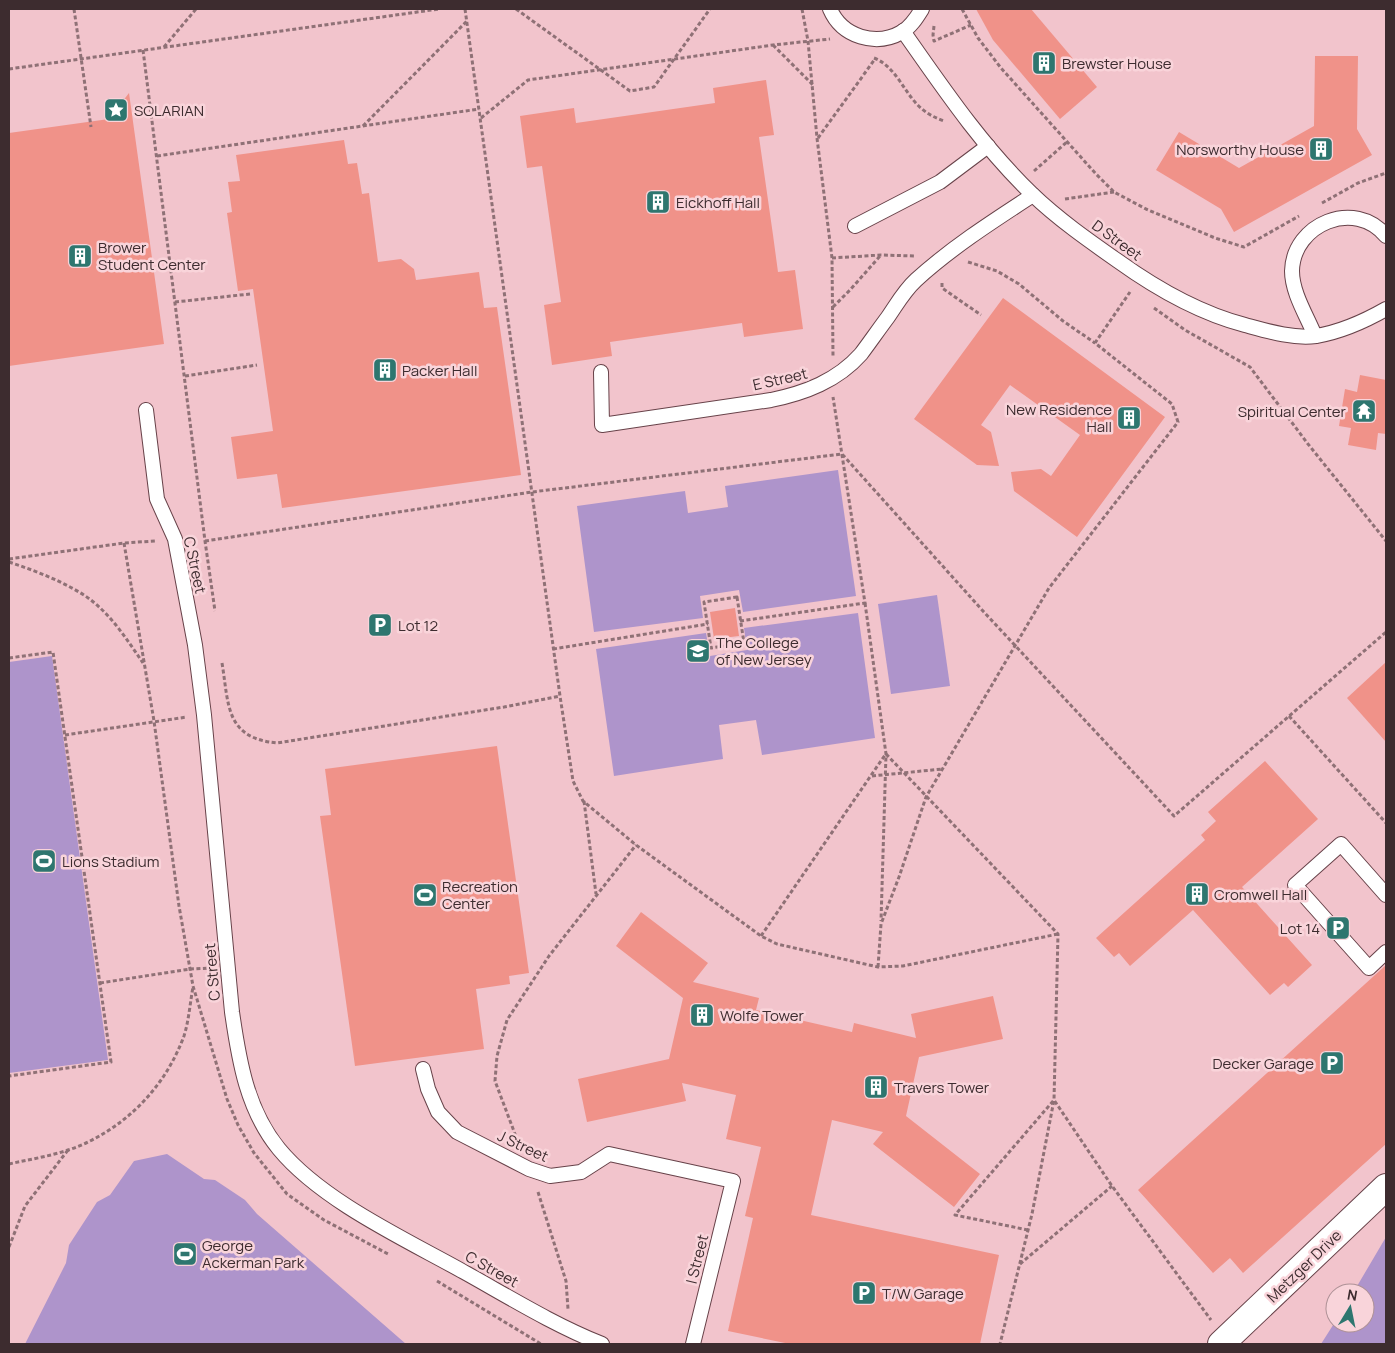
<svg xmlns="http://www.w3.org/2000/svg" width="1395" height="1353" viewBox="0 0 1395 1353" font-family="Manrope,sans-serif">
<rect width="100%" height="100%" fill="#f2c4cc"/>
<g fill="#ae94cb">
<path d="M838,470L856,596L743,612L739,590L700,596L703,618L594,632L577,506L685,491L688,513L728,507L725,486Z"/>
<path d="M937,595L950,686L891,694L878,604Z"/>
<path d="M858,613L875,738L762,755L756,720L719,725L723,759L614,776L596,649L706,633L710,656L747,650L744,628Z"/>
<path d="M52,656L108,1060L9,1073V662Z"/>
<path d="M167,1154L204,1179L215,1180L245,1200L257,1214L406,1344H25L66,1263L69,1245L97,1202L110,1195L134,1161Z"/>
<path d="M1386,1237V1344H1321L1335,1322L1365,1323V1293H1353Z"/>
</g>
<g fill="#f09289">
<path d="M976,9H1031L1097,87L1060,119L993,40Z"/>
<path d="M1315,56H1358L1357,129L1372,155L1234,232L1221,209L1156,170L1179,132L1239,168L1314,126Z"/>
<path d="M766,80L774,135L759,137L773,235L778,272L795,270L803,329L744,337L742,323L610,342L612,356L552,365L544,305L561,302L542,166L527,168L520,116L574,108L576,123L715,103L713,88Z"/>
<path d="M129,93L164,344L9,366V133L109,119Z"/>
<path d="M344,140L348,164L357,163L362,194L369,193L378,262L401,259L414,269L416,280L479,272L484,308L497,307L521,475L282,508L277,474L237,479L231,437L273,431L253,289L238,291L227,213L232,212L228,182L240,181L236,155Z"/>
<path d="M1003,298L1165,417L1077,537L1014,491L1011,472L1041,469L1051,476L1080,435L1010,385L981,425L991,432L999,466L977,465L914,419Z"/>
<path d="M1360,375L1386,380V434L1378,433L1376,450L1348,445L1351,428L1339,426L1345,389L1357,392Z"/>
<path d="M735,608L739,636L714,639L710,612Z"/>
<path d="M1386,662V742L1347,698Z"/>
<path d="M497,746L529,973L509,976L510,984L476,989L484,1049L355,1066L320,816L331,815L325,769Z"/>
<path d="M1265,761L1318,819L1242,887L1312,965L1288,987L1284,983L1270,995L1193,910L1130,966L1119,953L1114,957L1096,938L1205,840L1201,835L1216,821L1208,812Z"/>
<path d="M641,912L708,963L693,982L759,998L756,1010L852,1032L854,1023L916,1038L911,1014L993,996L1003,1039L919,1057L906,1116L980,1174L954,1207L873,1144L883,1132L832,1120L811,1215L999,1255L980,1344H790L728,1331L753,1218L745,1216L761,1147L726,1139L736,1095L682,1083L686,1101L587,1122L578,1079L669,1059L683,998L616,946Z"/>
<path d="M1386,965V1144L1243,1273L1230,1258L1213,1273L1138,1190Z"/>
</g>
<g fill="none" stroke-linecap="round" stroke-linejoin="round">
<defs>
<g id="service">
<path d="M830,9C842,37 876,47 902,32C911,27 917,17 922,9"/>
<path d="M903,31C943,88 982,146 1032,194C1058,219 1088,240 1118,261C1157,289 1199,313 1245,325C1267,331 1293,339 1316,336C1340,332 1365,321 1386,309"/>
<path d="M855,226L940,182L988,146"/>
<path d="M1315,336C1307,316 1292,293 1292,271C1293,224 1355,198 1386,236"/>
<path d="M601,372L602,425L771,400C805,393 837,381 861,354C870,342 879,329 888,317C897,304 904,291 916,280C951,248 993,221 1033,195"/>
<path d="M146,410L157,499L175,539L195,645L204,715L232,1012C239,1061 247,1110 279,1149C322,1201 405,1239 464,1272C509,1297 554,1325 602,1344"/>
<path d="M1386,895L1341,844L1295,885L1369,968L1386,952"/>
<path d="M423,1069L428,1089L438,1112L457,1132L529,1169L550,1176L581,1172L609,1154L733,1181L693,1344"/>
</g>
<path id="minor" d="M1221,1344L1386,1187"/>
</defs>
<use href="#service" stroke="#674249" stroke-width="16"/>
<use href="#minor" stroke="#674249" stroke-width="28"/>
<g stroke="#8f7176" stroke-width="3" stroke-dasharray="4 2.5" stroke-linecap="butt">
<path d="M74,9L91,127"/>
<path d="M465,9L560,696L573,781L583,801L636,845L761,936L777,944L878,967L903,966L1058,934"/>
<path d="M516,9L630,91L654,87L710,9"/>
<path d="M802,9L808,41L817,138L832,258L833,356"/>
<path d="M962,9L978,38L1001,68L1096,174L1114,192L1146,209L1215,238L1244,247L1299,216"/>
<path d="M934,26L933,35L934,41L971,25"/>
<path d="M773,45L813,85"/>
<path d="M164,47L196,9"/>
<path d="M143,50L205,541L215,611"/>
<path d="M874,58C897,67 904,94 922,109C929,115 936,118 944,121"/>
<path d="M9,69L439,9"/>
<path d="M481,118L528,80L773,45L830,39"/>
<path d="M363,126L467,21"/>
<path d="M818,138L875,59"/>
<path d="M157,156L479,109"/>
<path d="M1034,171L1068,141"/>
<path d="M1065,199L1114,192"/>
<path d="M1322,203L1358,183L1386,173"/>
<path d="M832,258L881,255L915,256"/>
<path d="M968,262L997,271L1019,284L1063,321L1095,343"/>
<path d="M942,283V288L981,315"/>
<path d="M175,302L250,294"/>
<path d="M833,307L850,290L881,255"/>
<path d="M1154,308L1185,330L1250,367L1308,444L1386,541"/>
<path d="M185,376L257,365"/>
<path d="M205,541L532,492L842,454L983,611L1174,816L1386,632"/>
<path d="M124,543L154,721L179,906L193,986L227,1099L238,1125L254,1153L287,1194L324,1220L390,1255"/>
<path d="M9,559L124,543L155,541"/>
<path d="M9,562C33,570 57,579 79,592C107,608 126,638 143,663"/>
<path d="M737,597L744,643L711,648L704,602Z"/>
<path d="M865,603L886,754L881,921"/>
<path d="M740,621L865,603L833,397"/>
<path d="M553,649L708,624"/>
<path d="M9,658L53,652L111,1062L9,1076"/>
<path d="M222,663C229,705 225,738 277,743L504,707L560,696"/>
<path d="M1289,716L1386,823"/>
<path d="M65,735L187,717"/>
<path d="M886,754L1058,934L1054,1100L1032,1214L1000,1344"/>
<path d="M872,776L942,769"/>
<path d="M584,801L596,894"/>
<path d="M761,936L885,755"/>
<path d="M878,967L881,924L899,877L926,797L1049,588L1178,422L1172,404L1095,343L1130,292"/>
<path d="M100,983L190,969L211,968"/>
<path d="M518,1142L495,1081L497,1056L507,1020L549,956L636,845"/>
<path d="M9,1164C36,1158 65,1154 90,1141C134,1119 167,1082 184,1036C189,1020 190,1003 193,987"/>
<path d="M538,1192L566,1281L568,1309"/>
<path d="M1028,1230L955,1215L1054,1100L1112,1186L1211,1320"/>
<path d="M9,1247L25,1206L68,1150"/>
<path d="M1020,1264L1112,1186"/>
<path d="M437,1281L541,1344"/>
</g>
<use href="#service" stroke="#fff" stroke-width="14"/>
<use href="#minor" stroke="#fff" stroke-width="26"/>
</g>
<defs>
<symbol id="building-square" viewBox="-11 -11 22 22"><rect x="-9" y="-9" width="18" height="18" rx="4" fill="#2e766f" stroke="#f9d4da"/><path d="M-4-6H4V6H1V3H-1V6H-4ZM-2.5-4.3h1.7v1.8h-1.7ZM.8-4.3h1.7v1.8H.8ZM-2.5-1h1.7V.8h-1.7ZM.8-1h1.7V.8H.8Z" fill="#fff"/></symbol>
<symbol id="sight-square" viewBox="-11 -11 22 22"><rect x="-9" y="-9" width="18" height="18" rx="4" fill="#2e766f" stroke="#f9d4da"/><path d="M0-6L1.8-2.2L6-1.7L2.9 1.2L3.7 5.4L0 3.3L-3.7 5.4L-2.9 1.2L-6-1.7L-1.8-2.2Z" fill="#fff"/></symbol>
<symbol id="temple-square" viewBox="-11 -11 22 22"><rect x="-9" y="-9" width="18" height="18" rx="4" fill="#2e766f" stroke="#f9d4da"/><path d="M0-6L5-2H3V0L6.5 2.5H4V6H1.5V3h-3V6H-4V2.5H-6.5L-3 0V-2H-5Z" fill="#fff"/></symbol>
<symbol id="parking-square" viewBox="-11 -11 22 22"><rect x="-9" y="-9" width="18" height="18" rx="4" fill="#2e766f" stroke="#f9d4da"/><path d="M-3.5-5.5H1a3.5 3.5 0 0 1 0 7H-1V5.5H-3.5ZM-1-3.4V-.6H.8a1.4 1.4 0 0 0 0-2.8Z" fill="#fff"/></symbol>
<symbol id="university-square" viewBox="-11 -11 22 22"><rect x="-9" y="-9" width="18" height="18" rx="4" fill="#2e766f" stroke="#f9d4da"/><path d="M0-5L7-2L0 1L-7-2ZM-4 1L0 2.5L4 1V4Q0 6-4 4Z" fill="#fff"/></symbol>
<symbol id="stadium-square" viewBox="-11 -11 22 22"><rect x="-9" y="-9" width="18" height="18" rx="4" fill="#2e766f" stroke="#f9d4da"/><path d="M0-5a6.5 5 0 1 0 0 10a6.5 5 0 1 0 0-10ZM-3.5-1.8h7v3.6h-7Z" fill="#fff"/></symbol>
</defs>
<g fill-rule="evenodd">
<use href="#building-square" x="1030" y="49" width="28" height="28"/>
<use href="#sight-square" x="102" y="96" width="28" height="28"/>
<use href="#building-square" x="1307" y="135" width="28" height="28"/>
<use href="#building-square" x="644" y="188" width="28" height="28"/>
<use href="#building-square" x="66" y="242" width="28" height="28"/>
<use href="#building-square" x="371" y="356" width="28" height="28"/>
<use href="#temple-square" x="1350" y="397" width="28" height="28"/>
<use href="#building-square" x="1115" y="404" width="28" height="28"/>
<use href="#parking-square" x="366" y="611" width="28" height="28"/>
<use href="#university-square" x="684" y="637" width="28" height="28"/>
<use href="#stadium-square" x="30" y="847" width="28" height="28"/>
<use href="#building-square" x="1183" y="880" width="28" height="28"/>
<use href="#stadium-square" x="411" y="881" width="28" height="28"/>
<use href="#parking-square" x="1324" y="914" width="28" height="28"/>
<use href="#building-square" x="688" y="1001" width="28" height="28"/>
<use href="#parking-square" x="1318" y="1049" width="28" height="28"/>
<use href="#building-square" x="862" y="1073" width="28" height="28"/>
<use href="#stadium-square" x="171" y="1240" width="28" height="28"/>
<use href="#parking-square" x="850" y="1279" width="28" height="28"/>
</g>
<g text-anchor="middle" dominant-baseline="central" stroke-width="5" stroke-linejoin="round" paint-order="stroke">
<g font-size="15" fill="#3d2c2f" stroke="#f9d4da" text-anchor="start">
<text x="1062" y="63">Brewster House</text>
<text x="134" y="110">SOLARIAN</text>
<text x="1304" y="149" text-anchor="end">Norsworthy House</text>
<text x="676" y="202">Eickhoff Hall</text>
<text x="98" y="247">Brower<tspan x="98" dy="17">Student Center</tspan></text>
<text x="402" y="370">Packer Hall</text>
<text x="1112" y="409" text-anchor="end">New Residence<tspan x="1112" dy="17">Hall</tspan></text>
<text x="1346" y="411" text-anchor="end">Spiritual Center</text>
<text x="398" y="625">Lot 12</text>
<text x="716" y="642">The College<tspan x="716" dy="17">of New Jersey</tspan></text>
<text x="62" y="861">Lions Stadium</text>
<text x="442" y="886">Recreation<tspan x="442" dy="17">Center</tspan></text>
<text x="1214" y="894">Cromwell Hall</text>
<text x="1320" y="928" text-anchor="end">Lot 14</text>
<text x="720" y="1015">Wolfe Tower</text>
<text x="1314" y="1063" text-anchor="end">Decker Garage</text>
<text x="894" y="1087">Travers Tower</text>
<text x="202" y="1245">George<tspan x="202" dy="17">Ackerman Park</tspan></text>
<text x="882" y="1293">T/W Garage</text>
</g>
<g font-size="15" fill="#3d2c2f" stroke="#f9d4da">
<text transform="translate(1117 240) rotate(36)">D Street</text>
<text transform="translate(780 379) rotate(-13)">E Street</text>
<text transform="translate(195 565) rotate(78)">C Street</text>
<text transform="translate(212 972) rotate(-95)">C Street</text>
<text transform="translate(523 1146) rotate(25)">J Street</text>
<text transform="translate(697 1259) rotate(-76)">I Street</text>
<text transform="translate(1304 1266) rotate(-44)">Metzger Drive</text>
<text transform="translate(492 1269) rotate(29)">C Street</text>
</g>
</g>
<rect width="1395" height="1353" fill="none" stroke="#3d2c2f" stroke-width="20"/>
<g transform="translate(1350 1308) rotate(10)"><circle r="24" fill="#f9d4da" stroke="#ae9196"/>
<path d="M0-4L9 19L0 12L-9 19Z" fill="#2e766f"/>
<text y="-8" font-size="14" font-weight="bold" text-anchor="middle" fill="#3d2c2f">N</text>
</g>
</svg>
